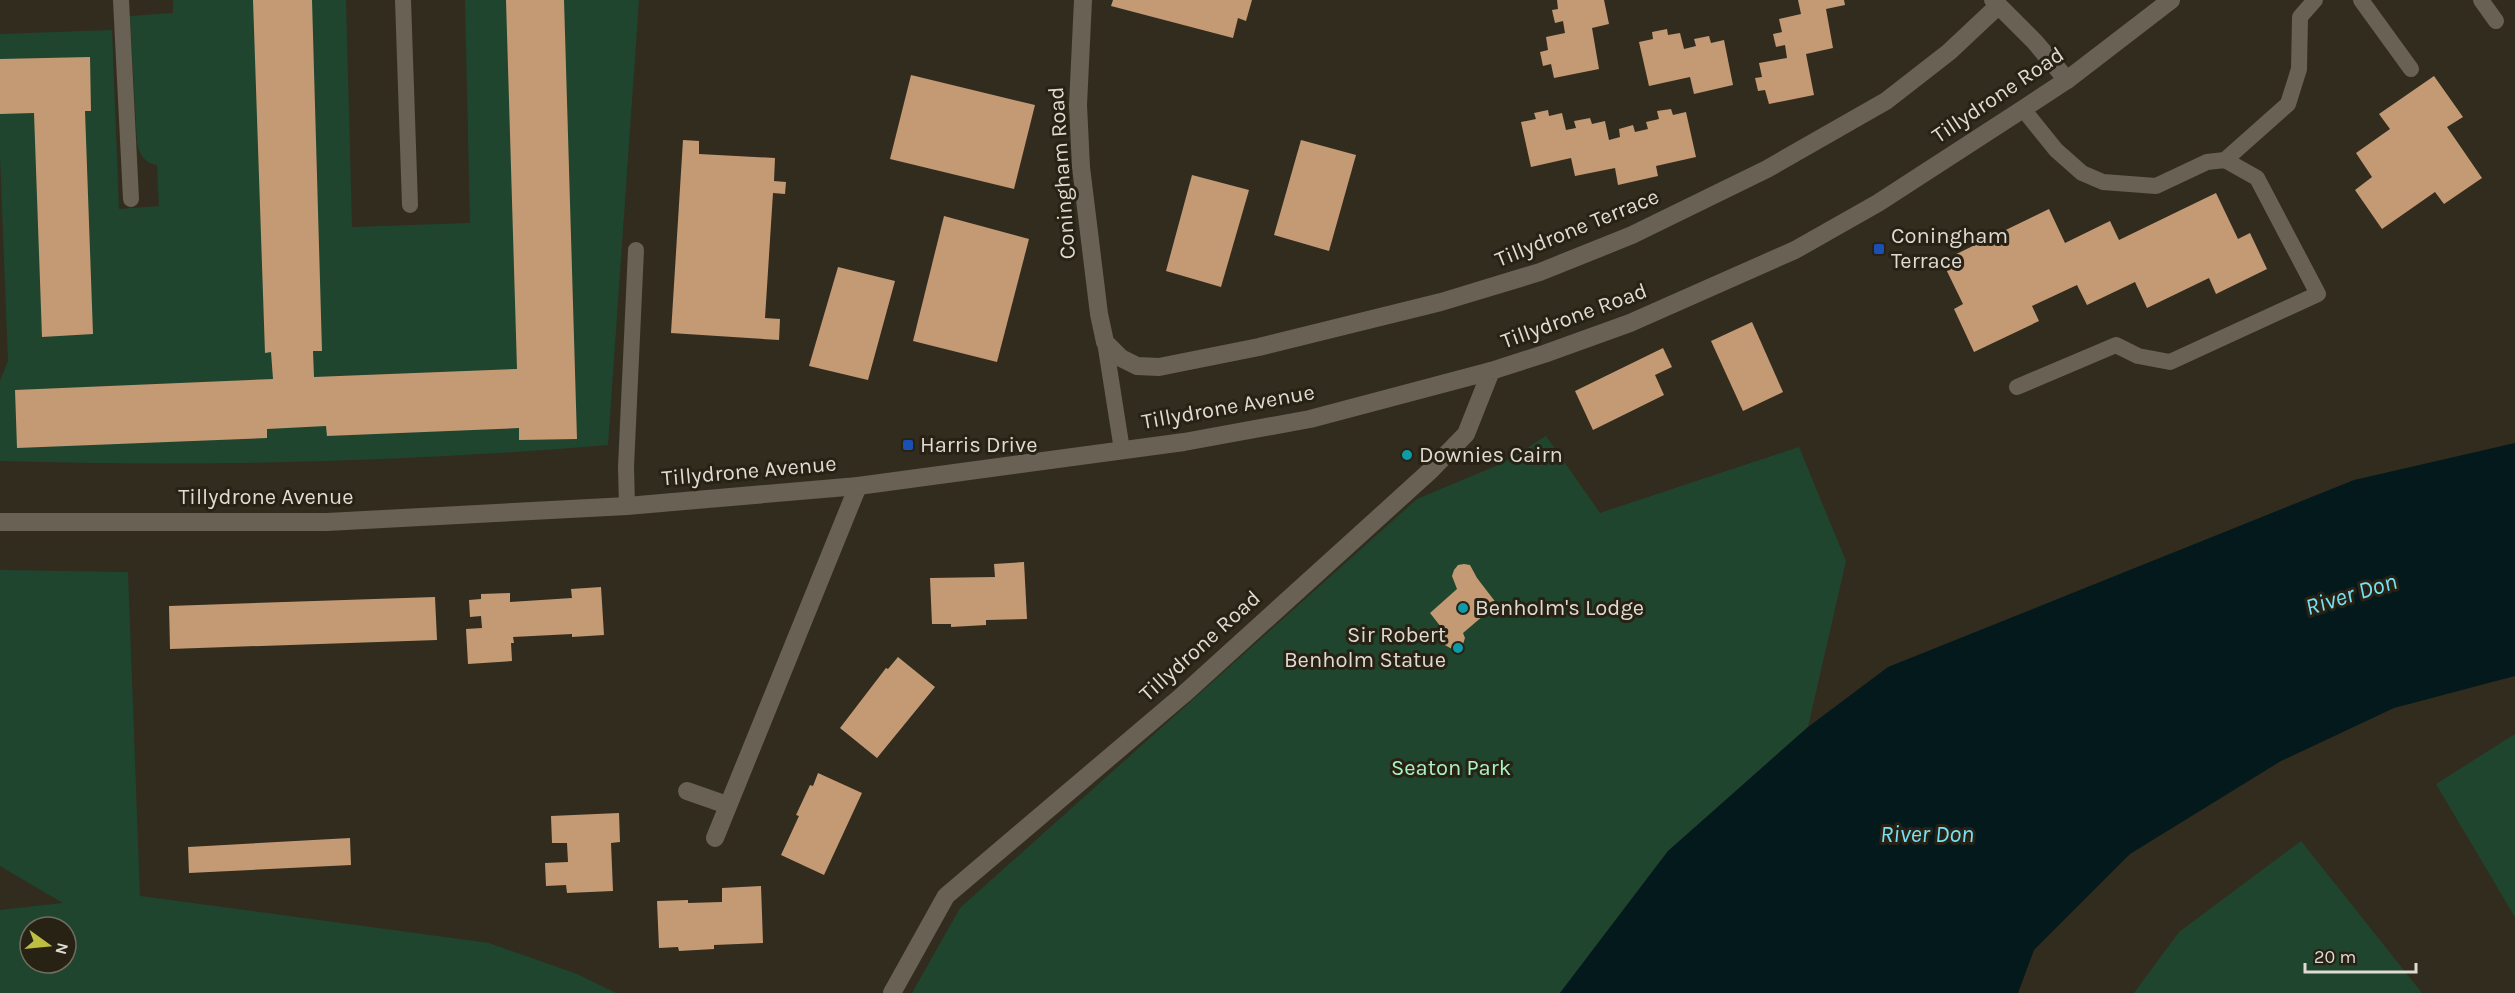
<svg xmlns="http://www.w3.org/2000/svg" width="2515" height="993" viewBox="0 0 2515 993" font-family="Karla,sans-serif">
<rect width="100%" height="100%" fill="#322c1f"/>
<g fill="#20452e" fill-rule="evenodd">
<path d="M173,0H346L352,227L470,223L465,0H639L608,445C405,462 203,467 0,461V381L8,361L0,156V34L112,30L119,209L159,206L157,165C144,163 140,155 137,143L130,16L173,13Z"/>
<path d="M1546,436L1600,513L1799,447L1846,561L1808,727L1668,851L1560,993H912L960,908L1417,499L1503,463Z"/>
<path d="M0,570L128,572L140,896L489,943L577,974L616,993H0V910L63,903L0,866ZM30,927H66V963H30Z"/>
<path d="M2515,734V917L2436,784Z"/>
<path d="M2301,841L2422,993H2134L2179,932Z"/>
</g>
<path fill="#04191c" d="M2515,443V676L2394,708L2281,761L2130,854L2034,950L2018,993H1560L1668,851L1808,727L1888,667L2354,480Z"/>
<g fill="#c49a75">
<path d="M253,0H312L322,351H313L314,377L517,369L506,0H564L577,439L519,440V428L327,436L326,426L267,429V438L17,448L15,390L273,379L271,352L265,353Z"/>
<path d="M1113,0H1252L1246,21L1238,18L1233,38L1111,6Z"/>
<path d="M1557,0H1604L1609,24L1592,28L1599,69L1554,78L1551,64L1543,66L1540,52L1548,50L1546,37L1565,33L1563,21L1555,23L1552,10L1558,9Z"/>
<path d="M1798,0H1844L1845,5L1826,9L1833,48L1806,54L1814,95L1769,104L1765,90L1758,91L1755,78L1762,77L1759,63L1787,58L1785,45L1776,47L1773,34L1782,32L1779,19L1801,14Z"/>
<path d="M1667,29L1668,35L1680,33L1684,49L1696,46L1694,39L1709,36L1711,43L1724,40L1733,85L1694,94L1690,77L1649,86L1639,42L1653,39L1652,32Z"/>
<path d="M90,57L91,111H85L93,334L42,337L34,113L0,114V59Z"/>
<path d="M911,75L1035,105L1014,189L890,159Z"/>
<path d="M2434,76L2463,117L2447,127L2482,178L2444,204L2435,192L2382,229L2355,190L2372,177L2356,153L2390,129L2379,114Z"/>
<path d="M1671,109L1673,115L1686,112L1696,157L1656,166L1658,176L1618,185L1615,168L1575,176L1571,158L1531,167L1521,122L1536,119L1534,113L1548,110L1549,116L1562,113L1566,130L1576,128L1574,121L1590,118L1592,124L1605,121L1609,140L1620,137L1619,129L1633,125L1635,132L1648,129L1646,122L1659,119L1657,111Z"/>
<path d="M683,140L699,141V154L775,158L774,181L786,182L785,194L773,193L765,318L780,319L779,340L671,333Z"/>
<path d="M1301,140L1356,155L1329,251L1274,235Z"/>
<path d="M1192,175L1249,190L1221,287L1166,271Z"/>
<path d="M2216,193L2238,239L2250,233L2267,269L2216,294L2209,278L2147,308L2135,282L2087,305L2077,285L2032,306L2039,321L1974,352L1954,309L1963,304L1942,261L2049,209L2065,243L2110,221L2119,240Z"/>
<path d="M944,216L1029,239L997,362L913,341Z"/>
<path d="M838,267L895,281L868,380L809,366Z"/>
<path d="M1752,322L1783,392L1743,411L1711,341Z"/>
<path d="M1663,348L1672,367L1655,375L1664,395L1593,430L1575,391Z"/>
<path d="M1024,562L1027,619L986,620V625L951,627V624H932L930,578L995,577L994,564Z"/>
<path d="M1464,564L1470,565L1477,578L1497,604L1463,633L1465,638L1463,644L1452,649L1443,644L1438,634L1441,627L1430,613L1457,589L1452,576L1454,570L1458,565Z"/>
<path d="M601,587L604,635L572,637V634L513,637L514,643H511L512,661L468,664L466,629L482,628L481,616L470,617L469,600L481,599V594L510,593V602L572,598L571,589Z"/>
<path d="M435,597L437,640L170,649L169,606Z"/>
<path d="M898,657L935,687L877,758L840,728L886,668L888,669Z"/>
<path d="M818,773L862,793L824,875L781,855L799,816L796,815L810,785L813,786Z"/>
<path d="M619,813L620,842L611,843L613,891L567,893L566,885L546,886L545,863L568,862L567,843H552L551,816Z"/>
<path d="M350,838L351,865L189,873L188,847Z"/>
<path d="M761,886L763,943L714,945V949L679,951L678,947L659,948L657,901L688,900V903L722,902V888Z"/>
</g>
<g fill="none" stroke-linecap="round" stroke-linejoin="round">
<g stroke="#696153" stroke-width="16">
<path d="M121,0L131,199"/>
<path d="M403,0L410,205"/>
<path d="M2361,0L2411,69"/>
<path d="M2481,0L2496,21"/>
<path d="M2225,160L2288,104L2299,69L2300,17L2315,0"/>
<path d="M1105,342L1122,450"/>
<path d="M2017,387L2116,345L2138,356L2170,362L2318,294L2257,178L2225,160L2207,162L2156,186L2103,182L2082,173L2056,150L2023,109"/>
<path d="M627,506L626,467L636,250"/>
</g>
<g stroke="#696153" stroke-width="18">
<path d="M1083,0L1078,105L1081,167L1099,314L1105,342L1121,358L1137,366L1159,367L1259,347L1441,302L1540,272L1632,235L1767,169L1886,101L1949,52L1998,6"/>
<path d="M1993,0L2035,42L2067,80"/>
<path d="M687,791L727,805"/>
<path d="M715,838L858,486"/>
<path d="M892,993L946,896L1184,694L1431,470L1466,434L1491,371"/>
</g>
<path stroke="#696153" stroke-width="18" d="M0,522H327L627,506L858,486L1184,442L1310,419L1491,371L1544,354L1630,323L1795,250L1878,203L2023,109L2067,80L2171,0"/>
</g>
<g fill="#1a4fb4" stroke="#282215" stroke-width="2">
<rect x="1873" y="243" width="12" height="12" rx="3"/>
<rect x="902" y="439" width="12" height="12" rx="3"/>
</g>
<g fill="#0f9aa8" stroke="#282215" stroke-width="2">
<circle cx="1407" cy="455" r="6"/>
<circle cx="1463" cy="608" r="6"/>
<circle cx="1458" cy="648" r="6"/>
</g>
<g text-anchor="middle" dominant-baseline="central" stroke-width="6" stroke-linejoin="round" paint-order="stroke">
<g font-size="22" fill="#dfdbd3" stroke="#282215">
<text transform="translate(1998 95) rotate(-34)">Tillydrone Road</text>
<text transform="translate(1062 173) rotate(-94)">Coningham Road</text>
<text transform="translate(1577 228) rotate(-22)">Tillydrone Terrace</text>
<text transform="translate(1574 316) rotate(-20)">Tillydrone Road</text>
<text transform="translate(1228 407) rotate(-10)">Tillydrone Avenue</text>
<text transform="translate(749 471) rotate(-5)">Tillydrone Avenue</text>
<text x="266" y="497">Tillydrone Avenue</text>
<text transform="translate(1200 646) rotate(-42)">Tillydrone Road</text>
</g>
<g font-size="22" fill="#dfdbd3" stroke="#282215" text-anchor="start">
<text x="1891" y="236">Coningham<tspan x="1891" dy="25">Terrace</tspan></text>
<text x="920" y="445">Harris Drive</text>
<text x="1419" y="455">Downies Cairn</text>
<text x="1475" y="608">Benholm's Lodge</text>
<text x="1446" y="635" text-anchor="end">Sir Robert<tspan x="1446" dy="25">Benholm Statue</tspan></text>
</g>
<g font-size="22" fill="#a8f4c2" stroke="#282215">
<text x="1451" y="768">Seaton Park</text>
</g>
<g font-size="24" font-style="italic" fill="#77e1f5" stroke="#282215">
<text transform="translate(2351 594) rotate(-17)">River Don</text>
<text x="1927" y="834">River Don</text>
</g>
</g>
<g transform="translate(48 945) rotate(105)"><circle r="28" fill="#282215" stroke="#716c61" stroke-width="1.5"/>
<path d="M0-4.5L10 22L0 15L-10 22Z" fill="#bebf42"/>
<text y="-9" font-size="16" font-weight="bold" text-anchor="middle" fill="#dfdbd3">N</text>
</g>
<path d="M2305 963v9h111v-9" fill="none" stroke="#dfdbd3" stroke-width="3"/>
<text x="2314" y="963" font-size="18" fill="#dfdbd3" stroke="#282215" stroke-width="4.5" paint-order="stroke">20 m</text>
</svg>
